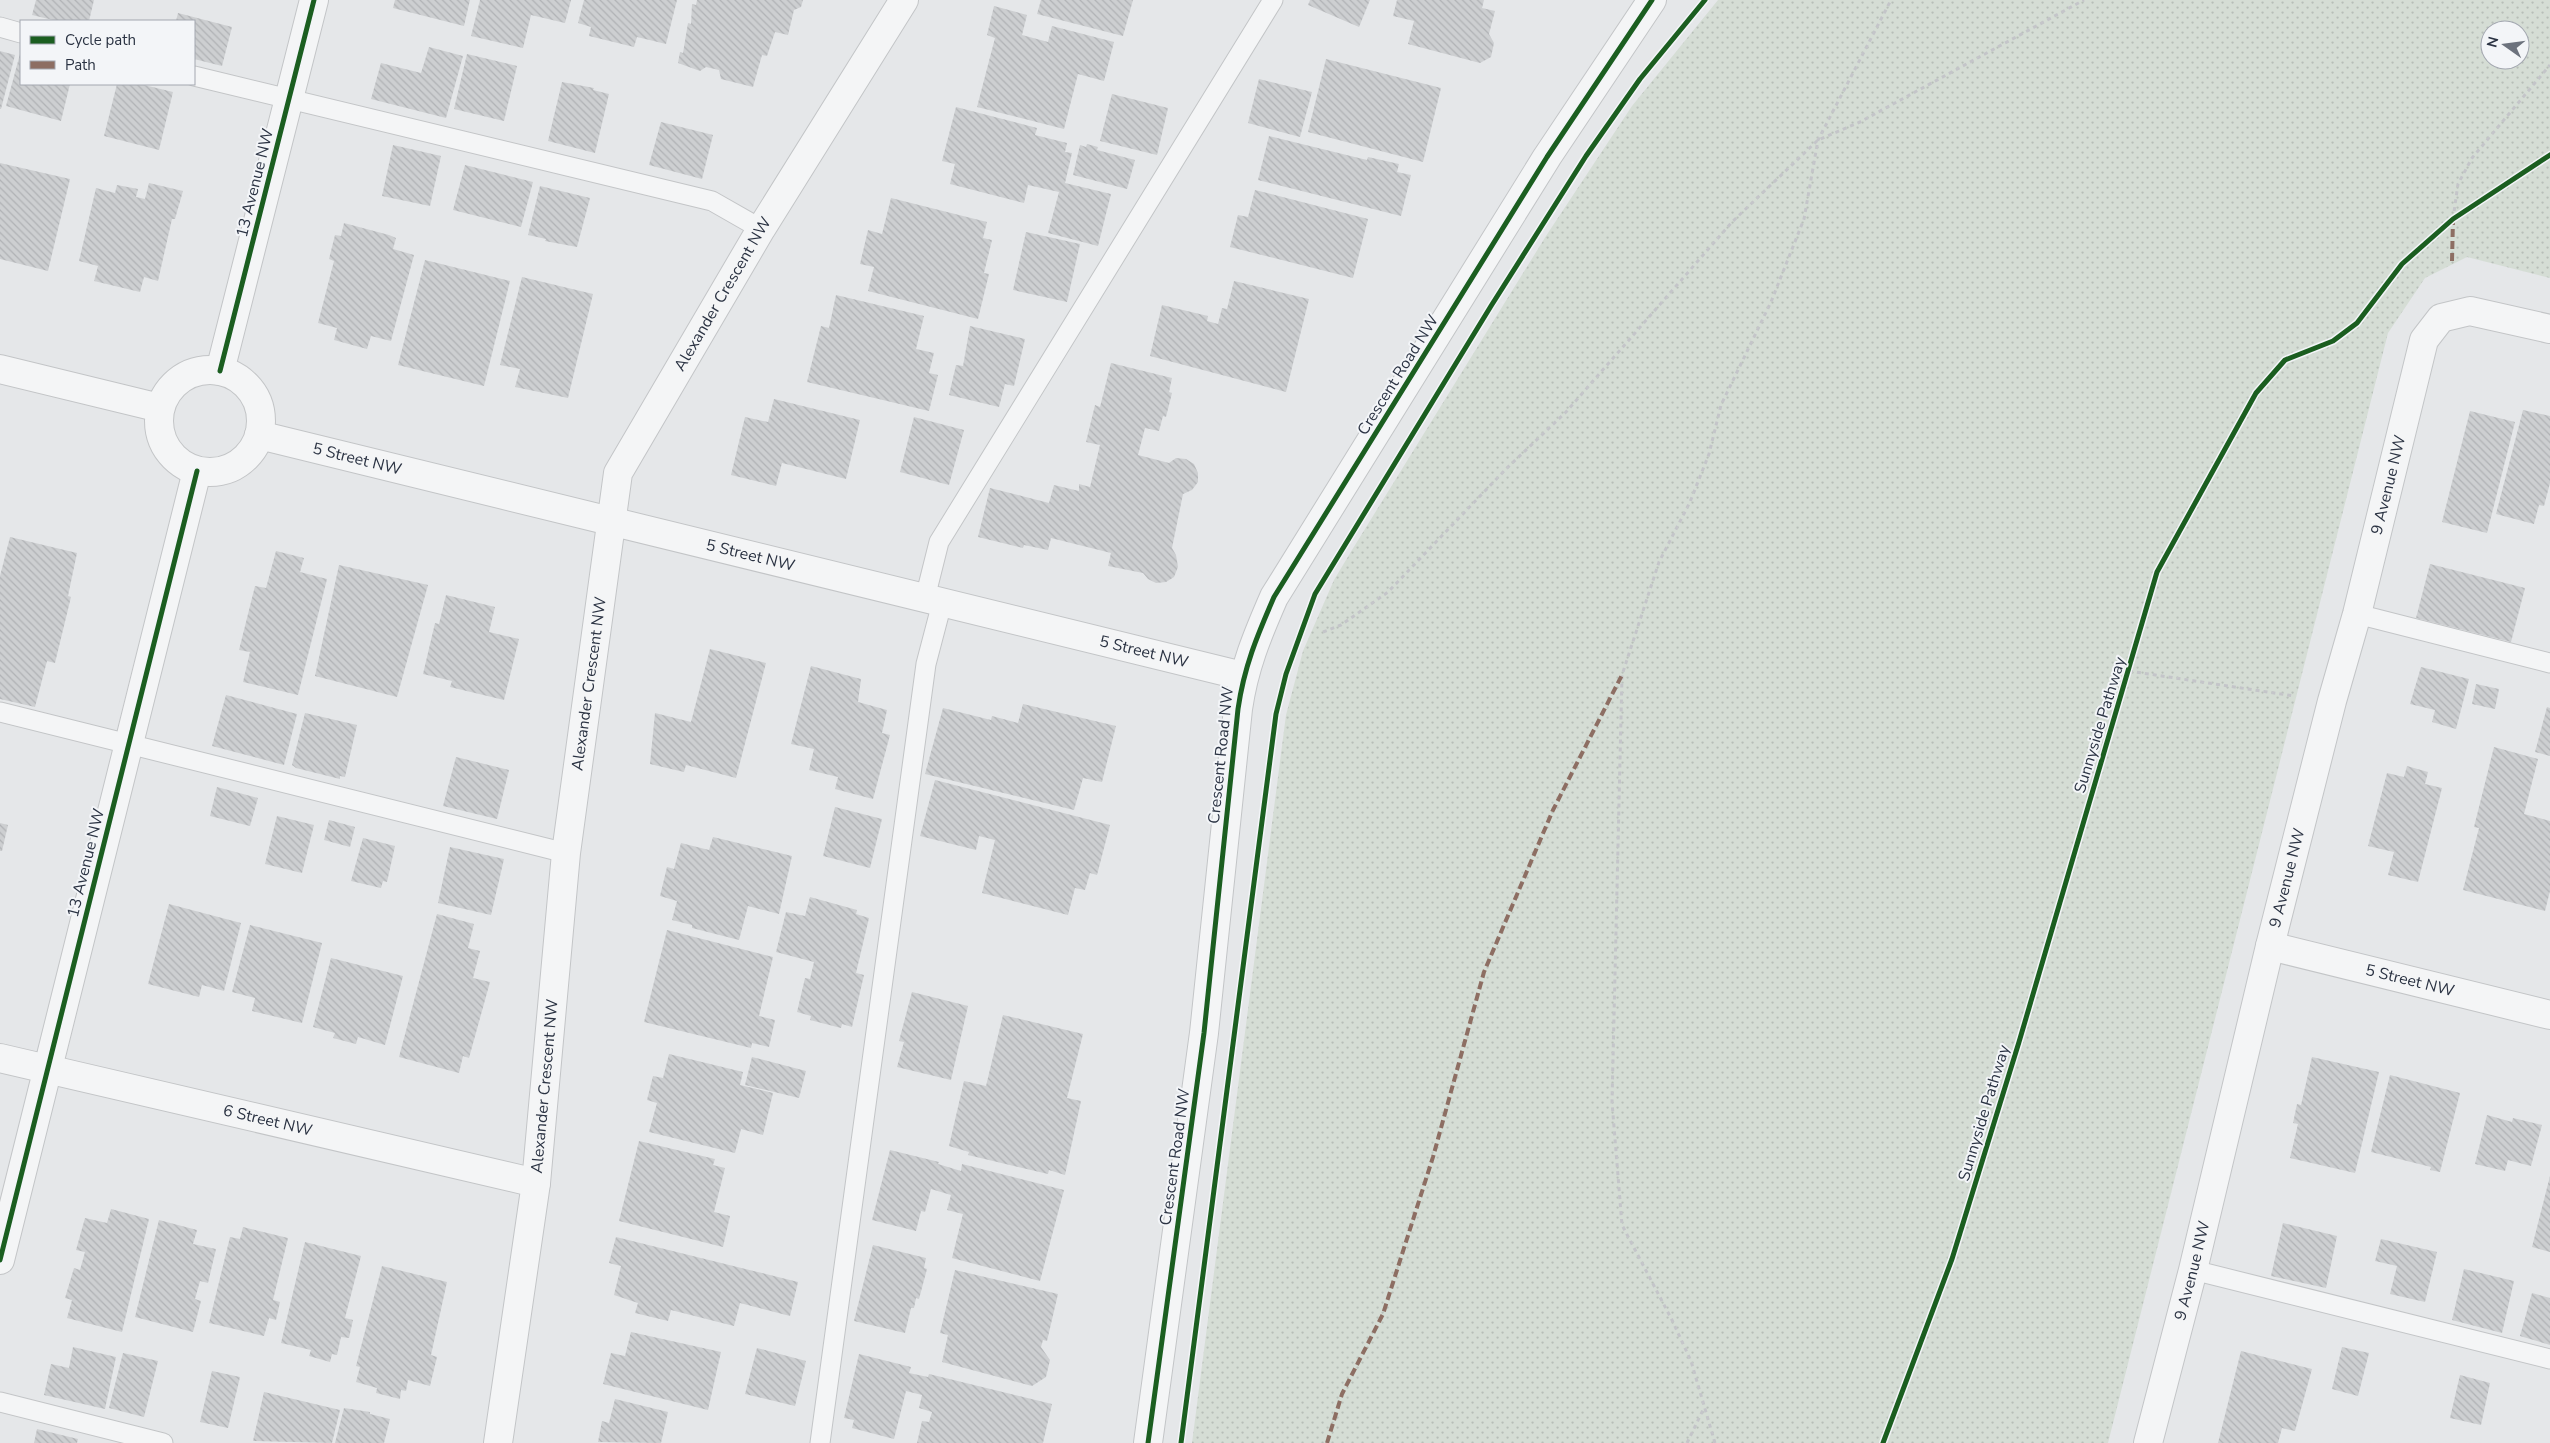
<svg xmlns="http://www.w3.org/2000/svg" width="2550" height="1443" viewBox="0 0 2550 1443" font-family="'Nunito Sans',sans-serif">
<defs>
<pattern id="park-dots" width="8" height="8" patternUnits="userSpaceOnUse" patternTransform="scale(1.25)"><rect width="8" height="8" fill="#d5ddd5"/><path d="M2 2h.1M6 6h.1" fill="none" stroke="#b7beb8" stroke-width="1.8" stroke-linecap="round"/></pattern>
<pattern id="building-back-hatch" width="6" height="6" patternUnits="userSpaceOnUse" patternTransform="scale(1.25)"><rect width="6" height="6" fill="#cdcfd1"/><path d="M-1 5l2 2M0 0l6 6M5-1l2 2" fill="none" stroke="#b0b2b5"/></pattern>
</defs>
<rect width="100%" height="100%" fill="#e5e7e9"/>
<path fill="url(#park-dots)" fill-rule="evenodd" d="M1718,0H2550V278L2467,257L2425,278L2388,333L2108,1443H1192L1286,715L1303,651L1334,580L1352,550L1546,236L1632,106ZM2490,30H2520V60H2490Z"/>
<g fill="url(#building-back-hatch)">
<path d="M36,0H94L89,21H57L32,15Z"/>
<path d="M395,0H470L464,26L393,8Z"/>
<path d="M480,0H571L565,23L531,15L523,48L471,36Z"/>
<path d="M584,0H677L666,44L637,37L634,47L589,36L591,27L578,23Z"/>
<path d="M697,0H803L801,7L794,10L788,35L775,32L767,56L762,55L753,87L721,79L719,70L706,67L700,71L678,63L680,52L683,53L688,23L691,24L692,4L696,5Z"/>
<path d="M1041,0H1133L1123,36L1037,14Z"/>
<path d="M1310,0H1370L1359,27L1308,5Z"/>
<path d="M1397,0H1484L1482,8L1495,11L1489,34L1494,43L1491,57L1480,63L1408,44L1414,21L1393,16Z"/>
<path d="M994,6L1027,15L1022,35L1048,42L1052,26L1114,42L1104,81L1078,74L1064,129L977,107L995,38L987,35Z"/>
<path d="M178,13L232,27L222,66L194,59V21H176Z"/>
<path d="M429,47L463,56L446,118L371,99L381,63L421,73Z"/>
<path d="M21,50V84H70L61,121L6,106Z"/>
<path d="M0,51L15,55L1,109H0Z"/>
<path d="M467,54L517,66L504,121L454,109Z"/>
<path d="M1326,59L1441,88L1423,162L1308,132Z"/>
<path d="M1259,79L1312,92L1300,137L1248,123Z"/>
<path d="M562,82L594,88L593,90L609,94L595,153L548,141Z"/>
<path d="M117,84H140L173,92L159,150L104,136Z"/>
<path d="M1112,94L1168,108L1157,155L1100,141Z"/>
<path d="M956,107L1037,128L1035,135L1067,143L1065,152L1072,153L1065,183L1111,194L1098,246L1048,233L1059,192L1028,185L1024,203L950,184L955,164L942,161Z"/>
<path d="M661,122L713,135L702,179L649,165Z"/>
<path d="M1269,136L1367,160L1368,157L1399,164L1397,172L1411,175L1401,216L1258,180Z"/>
<path d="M1087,144L1098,147L1097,150L1135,160L1127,189L1073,175L1080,145L1086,147Z"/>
<path d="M393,145L441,156L430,206L382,196Z"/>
<path d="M0,163L70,179L48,271L0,259Z"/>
<path d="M465,165L533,182L521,227L453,210Z"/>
<path d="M149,183L183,191L175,219H172L158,281L144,277L140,292L94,281L98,266L79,261L96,188L115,193L117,185L138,189L136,197L145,199Z"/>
<path d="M540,186L590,198L577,247L545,241L546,239L528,235Z"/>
<path d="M1255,190L1368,219L1353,278L1230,247L1238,215L1248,217Z"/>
<path d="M891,198L987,222L983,238L992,240L984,273L989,274L978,319L868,291L874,267L860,264L868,230L882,234Z"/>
<path d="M344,223L389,235L396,238L393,249L414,255L391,341L371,336L367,349L334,340L337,328L318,323L334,261L329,259L335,235L341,236Z"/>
<path d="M1026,232L1080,244L1067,302L1013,290Z"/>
<path d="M425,260L510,281L484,386L398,365Z"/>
<path d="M522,277L593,294L568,398L515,387L520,369L500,365Z"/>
<path d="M1234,281L1309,299L1286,392L1150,356L1162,305L1208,316L1207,321L1218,324L1222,308L1227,309Z"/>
<path d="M836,295L924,316L916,349L934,353L929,373L938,375L929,411L807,382L821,326L829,328Z"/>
<path d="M970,326L1025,339L1014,386L1005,384L999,407L949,395L956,365L963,366Z"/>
<path d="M1111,363L1172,378L1169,392L1172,393L1166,417L1163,416L1159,431L1145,428L1138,455L1169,463L1176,458L1186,459L1194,464L1198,473V482L1192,490L1183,494L1172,548L1176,555L1178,567L1174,577L1166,582L1156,583L1148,579L1143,573L1108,566L1111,553L1051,538L1048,550L1024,545L1023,548L978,537L990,488L1049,503L1054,485L1079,491V484L1090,487L1100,445L1086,442L1095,405L1100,407Z"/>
<path d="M774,399L860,420L846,479L782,463L776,486L731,475L745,417L768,422Z"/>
<path d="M2523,410L2550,416V483L2544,506L2539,505L2534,524L2496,514Z"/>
<path d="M2470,411L2515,422L2487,533L2442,522Z"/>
<path d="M914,417L964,430L949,485L900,472Z"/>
<path d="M10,537L77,553L68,596L71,597L55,663L47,661L35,707L0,699V576Z"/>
<path d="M276,551L304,558L300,572L327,579L298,695L243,682L250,652L239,650L255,586L266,588Z"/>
<path d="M2430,564L2525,588L2511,642L2416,618Z"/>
<path d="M339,565L428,585L397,697L315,676Z"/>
<path d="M446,595L495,607L489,632L519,639L504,700L450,687L452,681L423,674L435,623L439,624Z"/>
<path d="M710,649L766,663L736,778L686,765L684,772L650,764L655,713L691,722Z"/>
<path d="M811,666L861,679L858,702L887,710L882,733L890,735L873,799L835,789L838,777L809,770L814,749L791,744Z"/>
<path d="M2421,667L2469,679L2456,729L2432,722L2435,710L2410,704Z"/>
<path d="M2476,684L2499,689L2495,709L2472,704Z"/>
<path d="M226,695L297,714L284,765L212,746Z"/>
<path d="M1023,704L1116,726L1102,782L1083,778L1074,810L925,774L943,708L991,720L992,716L1018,723Z"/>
<path d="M2547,707L2550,708V756L2535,752Z"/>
<path d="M305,713L357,725L345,777L340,776V779L296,768L292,765Z"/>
<path d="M2494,747L2538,759L2524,814L2550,821V891L2545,911L2463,890L2479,828L2474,827Z"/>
<path d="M456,757L509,770L497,819L443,806Z"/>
<path d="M2407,766L2428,772L2425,784L2442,788L2418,882L2388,875L2394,852L2368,846L2387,773L2404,777Z"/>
<path d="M935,780L1110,825L1097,875L1090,873L1085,890L1075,888L1068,915L982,893L995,840L979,836L976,850L920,836Z"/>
<path d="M217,787L258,798L250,826L210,816Z"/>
<path d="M835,807L882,819L870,868L823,856Z"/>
<path d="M277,816L314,825L302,873L265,864Z"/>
<path d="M329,820L355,827L350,847L324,840Z"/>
<path d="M0,823L8,825L2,851H0Z"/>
<path d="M713,837L792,856L779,914L748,906L739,940L692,928V925L672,920L677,901L660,896L667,867L674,869L681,843L709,850Z"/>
<path d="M363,838L395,846L387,882L383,881L381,888L351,881Z"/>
<path d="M450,847L504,859L491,915L438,903Z"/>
<path d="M810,897L857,910L856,914L869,918L856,973L864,975L852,1027L842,1024L841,1028L810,1020L811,1016L797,1012L805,978L810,979L814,962L776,952L786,912L805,916Z"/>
<path d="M169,904L241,923L224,991L202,985L199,997L148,984Z"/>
<path d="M437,914L474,924L468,948L480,951L473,978L490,982L469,1058L463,1056L459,1073L399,1057Z"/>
<path d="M250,925L322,943L302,1023L252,1011L255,998L232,992Z"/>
<path d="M667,930L773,957L759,1016L775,1020L769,1047L752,1043L751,1048L644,1022Z"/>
<path d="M331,958L403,976L385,1045L358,1037L356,1044L333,1038L335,1033L313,1027Z"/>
<path d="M912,992L968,1006L951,1080L897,1067L904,1042L899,1041Z"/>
<path d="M1003,1015L1083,1034L1067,1098L1081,1101L1065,1175L1049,1170L1048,1174L968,1155L969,1152L949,1146L964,1081L986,1086Z"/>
<path d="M669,1054L743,1072L740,1085L773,1093L763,1135L741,1129L735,1153L649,1132L657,1103L647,1100L653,1076L663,1078Z"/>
<path d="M752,1057L806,1071L799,1098L745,1085Z"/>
<path d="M2312,1057L2379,1072L2355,1173L2290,1158L2298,1124L2293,1123L2297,1104L2301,1105Z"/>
<path d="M2390,1075L2460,1093L2440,1172L2430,1170L2431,1167L2371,1152Z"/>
<path d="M2487,1115L2512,1122L2513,1118L2542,1125L2531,1166L2508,1160L2505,1171L2475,1164Z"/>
<path d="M639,1141L715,1159L713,1165L725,1168L714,1212L730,1216L723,1247L619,1221Z"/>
<path d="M890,1150L939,1162L938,1164L961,1171L962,1164L1064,1190L1040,1281L952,1258L963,1214L947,1210L951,1195L931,1189L925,1212L921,1211L916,1231L872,1220Z"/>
<path d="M2550,1176V1252L2532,1247Z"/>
<path d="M111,1209L149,1219L122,1332L67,1318L72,1300L65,1298L74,1268L80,1270L85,1252L76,1250L85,1218L107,1223Z"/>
<path d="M159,1220L197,1230L193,1244L216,1249L208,1283L200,1281L195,1299L201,1301L193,1332L135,1317Z"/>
<path d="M2283,1223L2337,1236L2326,1288L2271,1276Z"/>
<path d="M243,1227L288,1238L273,1300L280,1302L276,1320L269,1318L264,1336L209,1323L230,1237L240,1239Z"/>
<path d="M616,1237L798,1282L790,1316L740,1303L734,1326L671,1310L668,1321L635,1313L638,1303L614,1295L621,1266L609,1263Z"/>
<path d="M2381,1239L2437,1252L2425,1302L2390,1294L2397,1266L2375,1261Z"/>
<path d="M305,1242L361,1256L345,1318L353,1320L349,1338L341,1337L337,1355L332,1354L330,1362L309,1356L311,1350L281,1343Z"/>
<path d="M873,1245L926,1258L924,1268L927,1269L919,1299L916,1298L914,1308H911L905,1333L854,1321Z"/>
<path d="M382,1266L447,1282L431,1355L437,1357L430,1386L408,1380L406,1391L401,1390L400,1399L376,1393L377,1388L356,1382L360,1367L356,1366Z"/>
<path d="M2464,1269L2514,1281L2502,1333L2452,1320Z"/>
<path d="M955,1270L1058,1294L1047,1341L1043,1340L1041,1347L1050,1360L1046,1377L1032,1386L942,1362L948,1335L940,1333Z"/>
<path d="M2532,1293L2550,1298V1345L2520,1336Z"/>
<path d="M631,1332L721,1352L708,1410L603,1384L611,1353L625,1356Z"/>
<path d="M73,1347L116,1357L105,1409L44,1395L51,1364L69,1368Z"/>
<path d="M2342,1347L2369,1353L2358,1396L2332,1389Z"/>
<path d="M757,1348L806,1361L795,1406L745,1394Z"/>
<path d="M2241,1351L2312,1369L2295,1431L2282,1428L2278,1443H2218Z"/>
<path d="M123,1353L158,1361L144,1417L109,1408Z"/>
<path d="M859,1354L911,1367L909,1373L928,1377L929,1374L1052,1404L1043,1443H917L922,1421L929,1422L932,1412L919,1408L922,1395L906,1391L894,1439L852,1428L854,1420L844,1418Z"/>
<path d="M212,1371L240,1377L228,1428L200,1422Z"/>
<path d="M2460,1375L2490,1383L2481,1425L2450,1418Z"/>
<path d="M264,1392L340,1410L332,1443L253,1441Z"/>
<path d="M615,1399L668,1412L661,1443L598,1442L602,1421L609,1423Z"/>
<path d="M344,1408L370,1412V1414L390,1419L384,1443H335Z"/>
<path d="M37,1429L78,1439L77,1443H34Z"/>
</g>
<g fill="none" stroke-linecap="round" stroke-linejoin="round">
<defs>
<g id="lane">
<path d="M0,27L21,33"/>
<path d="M194,76L712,201L761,229"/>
<path d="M925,598L939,542L1273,0"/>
<path d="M2357,614L2550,663"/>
<path d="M0,712L566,853"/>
<path d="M2193,1270L2550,1359"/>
<path d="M0,1402L163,1443"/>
<path d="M820,1443L926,664L942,603"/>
</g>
<g id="street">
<path d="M0,369L160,408"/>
<circle cx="210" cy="421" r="51"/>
<path d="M220,371L314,0"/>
<path id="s1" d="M259,435L1243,676"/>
<path id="s2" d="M2270,946L2550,1015"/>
<path id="s3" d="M0,1058L536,1183"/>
<path d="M0,1260L197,471"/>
<path id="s4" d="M498,1443L536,1183L566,853L618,473L761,229L904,0"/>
<path d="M1148,1443L1204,1033L1238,709C1244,667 1257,636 1274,597L1547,157L1652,0"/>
<path id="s5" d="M2148,1443L2193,1270L2270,946L2332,701L2357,614L2424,340L2441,318L2470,311L2550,329"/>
</g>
</defs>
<use href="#lane" stroke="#c3c5c7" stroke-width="21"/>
<use href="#street" stroke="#c3c5c7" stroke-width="30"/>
<g stroke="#c4c5c9" stroke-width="3" stroke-dasharray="4 4" stroke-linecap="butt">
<path d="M2453,219L2458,184L2472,158L2550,65"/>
<path d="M1323,632L1341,625L1388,592L1506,469L1566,412L1732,222L1818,140L1860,122L2084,0"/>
<path d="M2129,671L2294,696"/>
<path d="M1687,1443L1703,1410"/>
<path d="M1715,1443L1691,1361L1672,1320L1622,1225L1612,1102L1622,675L1659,562L1690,502L1709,454L1721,405L1771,302L1804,219L1818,140L1891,0"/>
</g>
<use href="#lane" stroke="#f4f5f6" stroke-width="19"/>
<use href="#street" stroke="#f4f5f6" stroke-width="28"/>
<g stroke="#8d6e63" stroke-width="4" stroke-dasharray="8 4" stroke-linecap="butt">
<path d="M2452,261L2453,219"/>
<path d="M1327,1443L1342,1394L1383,1314L1433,1157L1484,972L1553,810L1622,675"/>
</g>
<defs>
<g id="cycleway">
<path d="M220,371L314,0"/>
<path d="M0,1260L197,471"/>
<path d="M1148,1443L1204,1033L1238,709C1244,667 1257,636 1274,597L1547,157L1652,0"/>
<path d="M1181,1443L1276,714L1286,674L1315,594L1491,306L1586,156L1640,79L1705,0"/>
<path d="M1883,1443L1952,1259L2019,1042L2157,572L2256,393L2285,360L2333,341L2357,323L2402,264L2453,219L2550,155"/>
</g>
</defs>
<use href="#cycleway" stroke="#f3f5f8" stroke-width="8"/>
<use href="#cycleway" stroke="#1b5e20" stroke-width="5"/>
</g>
<g text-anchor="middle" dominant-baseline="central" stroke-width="4" stroke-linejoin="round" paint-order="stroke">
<g font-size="16" fill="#2b3343" stroke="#f3f5f8">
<text transform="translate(255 183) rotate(-76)">13 Avenue NW</text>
<text stroke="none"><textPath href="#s4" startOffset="1185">Alexander Crescent NW</textPath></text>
<text transform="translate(1398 375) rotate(-58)">Crescent Road NW</text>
<text stroke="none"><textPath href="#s1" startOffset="101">5 Street NW</textPath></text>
<text stroke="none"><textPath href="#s5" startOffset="988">9 Avenue NW</textPath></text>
<text stroke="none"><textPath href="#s1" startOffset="506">5 Street NW</textPath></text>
<text stroke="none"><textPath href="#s1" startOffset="911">5 Street NW</textPath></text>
<text stroke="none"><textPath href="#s4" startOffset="765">Alexander Crescent NW</textPath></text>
<text transform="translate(2100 725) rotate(-73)">Sunnyside Pathway</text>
<text transform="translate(1221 755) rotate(-84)">Crescent Road NW</text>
<text transform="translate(86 863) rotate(-76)">13 Avenue NW</text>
<text stroke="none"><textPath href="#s5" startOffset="582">9 Avenue NW</textPath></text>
<text stroke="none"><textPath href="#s2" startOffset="144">5 Street NW</textPath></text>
<text stroke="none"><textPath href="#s4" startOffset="360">Alexander Crescent NW</textPath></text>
<text transform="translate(1984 1113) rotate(-73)">Sunnyside Pathway</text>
<text stroke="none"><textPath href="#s3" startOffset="275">6 Street NW</textPath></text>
<text transform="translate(1175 1157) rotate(-82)">Crescent Road NW</text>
<text stroke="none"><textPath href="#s5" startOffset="178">9 Avenue NW</textPath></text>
</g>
</g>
<rect x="20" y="20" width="175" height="65" fill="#f3f5f8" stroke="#a3a7b0"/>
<rect x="30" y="36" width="25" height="8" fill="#1b5e20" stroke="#a3a7b0"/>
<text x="65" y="45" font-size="15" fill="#2b3343">Cycle path</text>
<rect x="30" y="61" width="25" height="8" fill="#8d6e63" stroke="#a3a7b0"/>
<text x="65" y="70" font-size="15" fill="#2b3343">Path</text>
<g transform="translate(2505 45) rotate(284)"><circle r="24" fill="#f3f5f8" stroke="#a3a7b0"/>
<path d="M0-4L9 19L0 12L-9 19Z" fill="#6c727d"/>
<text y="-8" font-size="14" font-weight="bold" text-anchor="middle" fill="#2b3343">N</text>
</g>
</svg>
